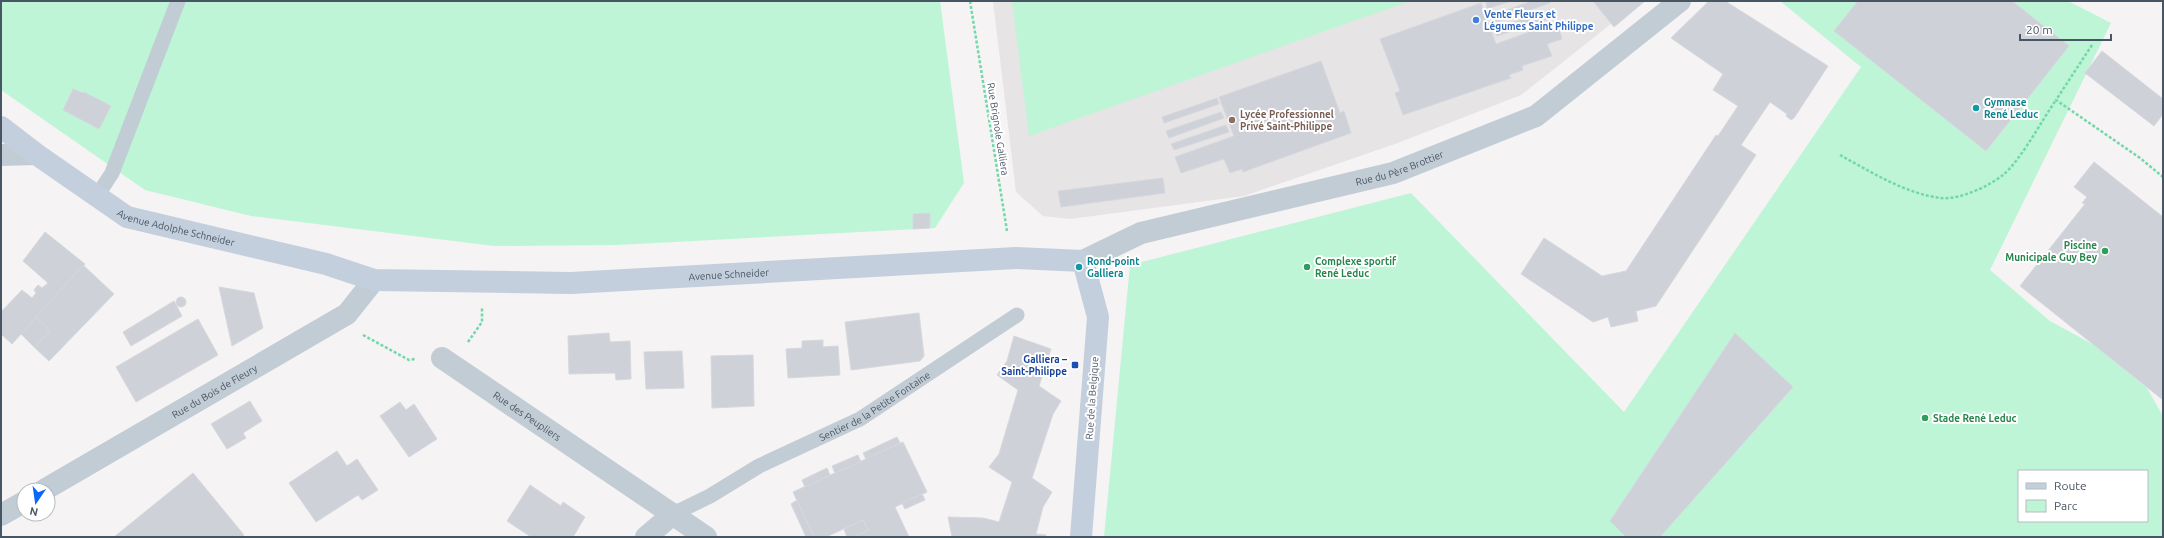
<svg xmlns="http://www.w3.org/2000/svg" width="2164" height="538" viewBox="0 0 2164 538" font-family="Ubuntu,sans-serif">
<rect width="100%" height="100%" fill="#f5f3f3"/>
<path fill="#e6e4e4" d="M993,1H1640L1521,95L1395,144L1244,196L1070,219L1043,216L1016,192Z"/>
<g fill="#bef5d6" fill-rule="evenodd">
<path d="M1,1H940L964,183L935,228L617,245L494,246L251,216L145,190L1,90Z"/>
<path d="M1012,1H1410L1029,136Z"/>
<path d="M1780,1H2068L2111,23L1990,270L2050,321L2094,345L2147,388L2163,416V537H1104L1130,265L1411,193L1624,412L1861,67ZM2019,471H2147V521H2019Z"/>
</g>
<g fill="#ced1d8" stroke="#d6d8de">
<path d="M1486,1H1511L1487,9Z"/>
<path d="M1532,1H1550V3L1493,23L1490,16Z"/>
<path d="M1593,1H1645L1614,27Z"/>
<path d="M1709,1H1725L1828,66L1794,118L1791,120L1786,116L1787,114L1770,102L1741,145L1756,155L1656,306L1636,311L1638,321L1611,327L1608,317L1593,322L1521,274L1544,238L1602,276L1626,271L1716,135L1718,136L1738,106L1713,90L1723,74L1671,38Z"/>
<path d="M1858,1H2012L2069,46L1986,151L1834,31Z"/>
<path d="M1481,3L1496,44L1557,22L1562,39L1547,44L1552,56L1522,66L1523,70L1509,75L1511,78L1403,115L1395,93L1400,91L1380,39Z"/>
<path d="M1552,9L1554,17L1497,36L1494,29Z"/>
<path d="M2102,51L2163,99V114L2154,126L2085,73Z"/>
<path d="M1321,61L1340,113L1344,111L1351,133L1243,172L1242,169L1230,173L1224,159L1181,173L1175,157L1234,136L1219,97Z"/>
<path d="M73,89L83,93L84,92L111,106L99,129L63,110Z"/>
<path d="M1217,98L1219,104L1164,123L1162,117Z"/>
<path d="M1221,112L1224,118L1169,138L1166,131Z"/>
<path d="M1226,125L1229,132L1174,150L1171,144Z"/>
<path d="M2094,162L2163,217V400L2020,286L2085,204L2082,203L2087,197L2074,187Z"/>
<path d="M1163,178L1165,193L1061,207L1058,191Z"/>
<path d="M930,213V228L913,229V214Z"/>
<path d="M45,232L85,264L12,344L1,334V312L22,290L32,298L36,293L34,290L38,285L42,288L48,283L23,261Z"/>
<path d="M83,265L114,294L49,361L34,347L50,331L36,317Z"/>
<path d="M219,287L254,293L263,328L232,346Z"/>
<circle cx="181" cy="302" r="5"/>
<path d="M174,301L182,316L131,346L123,332Z"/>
<path d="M919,313L924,356L920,361L851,370L845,322Z"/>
<path d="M36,317L50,331L34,347L21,334Z"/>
<path d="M198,319L218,355L136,402L116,367Z"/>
<path d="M609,333L610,342L630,341L631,379L616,380L615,373L569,374L568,336Z"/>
<path d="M1735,333L1793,387L1660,537H1626L1610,521Z"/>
<path d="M1014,336L1051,349L1039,386L1061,401L1053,414L1032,478L1052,492L1043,507L1036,534L1046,535V537H952L948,517L983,518L999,522L1012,482L989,467L999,454L1018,390L997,375L1007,361Z"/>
<path d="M823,340V347L838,346L840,375L788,378L786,349L802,348V341Z"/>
<path d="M682,351L684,388L646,389L644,352Z"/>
<path d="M753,355L754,406L712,408L711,356Z"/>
<path d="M250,401L262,421L243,433L246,438L227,449L211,424Z"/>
<path d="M400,402L406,410L414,404L437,439L409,457L380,416Z"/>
<path d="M897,437L900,443L866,459L863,453Z"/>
<path d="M903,442L927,492L895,507L909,537H853L868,530L863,520L826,537H814L793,492Z"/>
<path d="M337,451L347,466L357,459L378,490L362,500L358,495L316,522L289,483Z"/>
<path d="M858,455L861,462L835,473L832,466Z"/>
<path d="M827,468L830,475L805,487L802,480Z"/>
<path d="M193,473L244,535L242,537H114Z"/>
<path d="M530,485L561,506L563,502L585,517L573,537H531L507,521Z"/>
<path d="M922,494L925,500L905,509L902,503Z"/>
<path d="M797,500L814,537H806L791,504Z"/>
<path d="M863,520L868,530L853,537H847L844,529Z"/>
</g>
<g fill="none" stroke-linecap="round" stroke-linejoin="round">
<g stroke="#71d8a9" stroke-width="2.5" stroke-dasharray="3 2" stroke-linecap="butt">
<path d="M970,1L1007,231"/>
<path d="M2092,45L2056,100L2140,158L2163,177"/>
<path d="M1840,155C1871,172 1906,194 1941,198C1960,200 1989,186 2003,175C2021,160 2042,120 2056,100"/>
<path d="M363,335L409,360L415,359"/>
<path d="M468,342L482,322V308"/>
</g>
<g stroke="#c2ccd5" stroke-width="15">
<path d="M97,196L112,173L178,1"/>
<path id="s1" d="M673,514L710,496L759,466L860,419L1017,315"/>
</g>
<g stroke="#c2ccd5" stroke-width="22">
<path d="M1,155L36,154"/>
<path id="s2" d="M1083,261L1141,233L1393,173L1536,116L1680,1"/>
<path id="s3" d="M442,358L706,537"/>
<path id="s4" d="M44,490L347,314L374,280"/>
<path d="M1,515L24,502"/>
<path d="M646,537L673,514"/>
</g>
<path stroke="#c4cfdd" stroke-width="22" id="s5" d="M1,127L36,154L127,217L326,264L374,280L571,283L1016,258L1083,261L1098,317L1081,537"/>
</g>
<circle fill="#3f7fe0" stroke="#fff" stroke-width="1.5" cx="1476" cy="20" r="4"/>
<g fill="#0f9aa8" stroke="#fff" stroke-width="1.5">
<circle cx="1976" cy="108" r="4"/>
<circle cx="1079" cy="267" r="4"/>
</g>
<circle fill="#8d6e63" stroke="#fff" stroke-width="1.5" cx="1232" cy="120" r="4"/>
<g fill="#2e9e5b" stroke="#fff" stroke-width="1.5">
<circle cx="2105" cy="251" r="4"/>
<circle cx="1307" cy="267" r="4"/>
<circle cx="1925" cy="418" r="4"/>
</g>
<rect fill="#1a4fb4" stroke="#fff" stroke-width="1.5" x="1071" y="361" width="8" height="8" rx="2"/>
<g text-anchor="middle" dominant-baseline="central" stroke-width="4" stroke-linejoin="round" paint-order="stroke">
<g font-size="10" font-weight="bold" fill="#366cbe" stroke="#fff" text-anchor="start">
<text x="1484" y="14">Vente Fleurs et<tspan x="1484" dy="12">Légumes Saint Philippe</tspan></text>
</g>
<g font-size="10" font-weight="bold" fill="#0d838f" stroke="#fff" text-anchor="start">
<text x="1984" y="102">Gymnase<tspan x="1984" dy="12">René Leduc</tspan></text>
<text x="1087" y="261">Rond-point<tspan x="1087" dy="12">Galliera</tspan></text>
</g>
<g font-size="10" font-weight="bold" fill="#785e54" stroke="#fff" text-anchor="start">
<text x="1240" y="114">Lycée Professionnel<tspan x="1240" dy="12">Privé Saint-Philippe</tspan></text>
</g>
<g font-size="10" fill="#485563" stroke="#fff">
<text transform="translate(998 129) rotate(81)">Rue Brignole Galliera</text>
<text stroke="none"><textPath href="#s2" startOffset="331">Rue du Père Brottier</textPath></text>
<text stroke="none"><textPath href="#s5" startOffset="205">Avenue Adolphe Schneider</textPath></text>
<text stroke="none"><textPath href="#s5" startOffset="765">Avenue Schneider</textPath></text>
<text stroke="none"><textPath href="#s4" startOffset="197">Rue du Bois de Fleury</textPath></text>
<text transform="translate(1092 398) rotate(-86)">Rue de la Belgique</text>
<text stroke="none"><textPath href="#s1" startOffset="229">Sentier de la Petite Fontaine</textPath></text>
<text stroke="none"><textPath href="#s3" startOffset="103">Rue des Peupliers</textPath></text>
</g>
<g font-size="10" font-weight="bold" fill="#27864d" stroke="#fff" text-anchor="start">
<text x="2097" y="245" text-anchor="end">Piscine<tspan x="2097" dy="12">Municipale Guy Bey</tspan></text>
<text x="1315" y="261">Complexe sportif<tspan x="1315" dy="12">René Leduc</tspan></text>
<text x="1933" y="418">Stade René Leduc</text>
</g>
<g font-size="10" font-weight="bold" fill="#164399" stroke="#fff" text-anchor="end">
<text x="1067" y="359">Galliera –<tspan x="1067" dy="12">Saint-Philippe</tspan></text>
</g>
</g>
<rect width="2164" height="538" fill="none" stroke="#485563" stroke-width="4"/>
<rect x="2018" y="470" width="130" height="52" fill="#ffffff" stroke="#b6bbc1"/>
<rect x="2026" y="483" width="20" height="6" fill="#c4cfdd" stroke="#b6bbc1"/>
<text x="2054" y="490" font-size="12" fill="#485563">Route</text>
<rect x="2026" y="500" width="20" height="12" fill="#bef5d6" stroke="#b6bbc1"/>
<text x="2054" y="510" font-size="12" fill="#485563">Parc</text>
<g transform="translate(36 502) rotate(193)"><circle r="19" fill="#ffffff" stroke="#b6bbc1"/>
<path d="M0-3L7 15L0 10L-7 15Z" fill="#0668fc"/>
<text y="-6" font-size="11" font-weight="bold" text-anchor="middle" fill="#485563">N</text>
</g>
<path d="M2020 34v6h91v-6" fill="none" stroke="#485563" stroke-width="2"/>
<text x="2026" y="34" font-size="12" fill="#485563" stroke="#ffffff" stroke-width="3" paint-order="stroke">20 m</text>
</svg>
